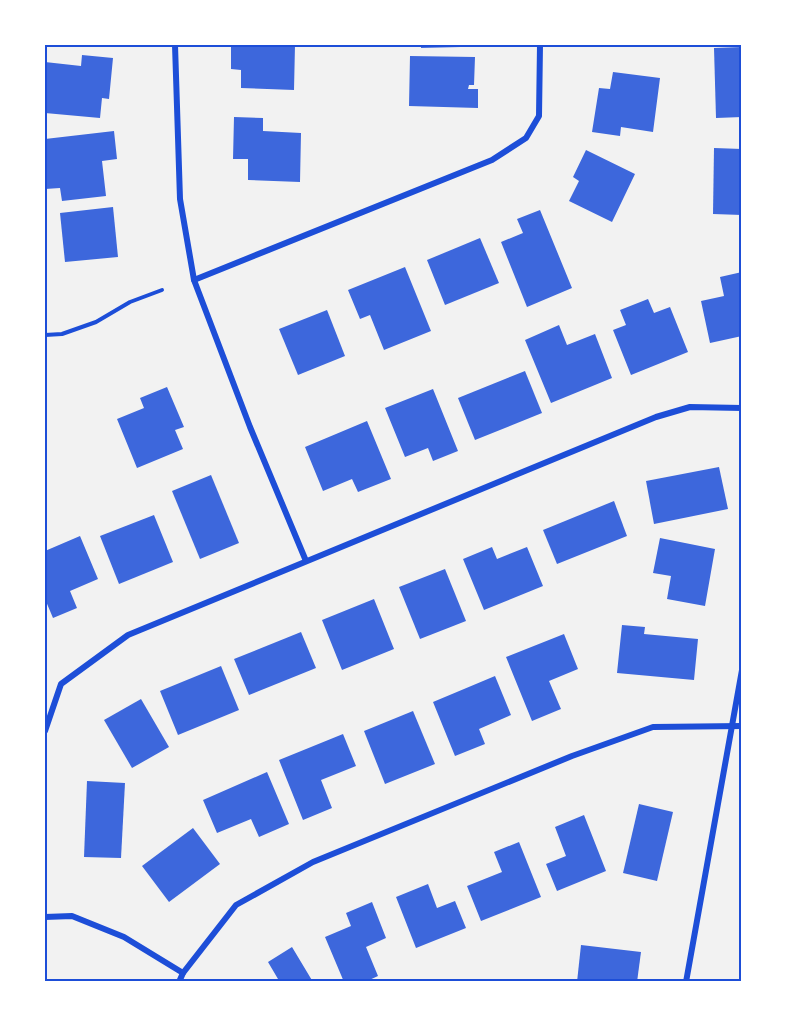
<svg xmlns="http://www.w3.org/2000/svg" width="787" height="1027" viewBox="0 0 787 1027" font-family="'DM Sans',sans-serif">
<rect width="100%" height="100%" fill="#f2f2f2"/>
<g fill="#3d67dc">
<path d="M231,45H295L294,90L241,88V70L231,69Z"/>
<path d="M421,45H461V47L421,48Z"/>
<path d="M742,47V117L716,118L714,48Z"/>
<path d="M82,55L113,58L109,99L102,98L100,118L45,113V62L81,66Z"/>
<path d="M410,56L475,57L474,85H469L468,89H478V108L409,106Z"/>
<path d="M613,72L660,78L653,132L621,127L620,136L592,132L599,88L610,89Z"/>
<path d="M234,117L263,118V131L301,133L300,182L248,180V159H233Z"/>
<path d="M114,131L117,159L102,161L106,196L62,201L60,188L45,189V139Z"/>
<path d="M714,148L742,149V215L713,214Z"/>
<path d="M586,150L635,174L612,222L569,201L579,181L573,177Z"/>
<path d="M113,207L118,257L65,262L60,213Z"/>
<path d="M540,210L572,288L527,307L501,242L523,233L517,219Z"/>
<path d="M480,238L499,283L445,305L427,260Z"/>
<path d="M405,267L431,331L384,350L370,315L360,319L348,290Z"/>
<path d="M742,272V336L710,343L701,301L724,296L720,277Z"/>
<path d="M648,299L654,313L670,307L688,352L631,375L613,330L626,325L620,310Z"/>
<path d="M327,310L345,356L298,375L279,329Z"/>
<path d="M559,325L567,345L595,334L612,378L551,403L525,340Z"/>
<path d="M525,371L542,413L475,440L458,398Z"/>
<path d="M167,387L184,427L175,430L183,449L137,468L117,419L144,408L140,398Z"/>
<path d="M433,389L458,451L433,461L428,448L405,457L385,408Z"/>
<path d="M367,421L391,479L358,492L352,479L323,491L305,447Z"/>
<path d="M719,467L728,509L654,524L646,481Z"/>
<path d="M211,475L239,543L200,559L172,491Z"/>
<path d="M614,501L627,536L557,564L543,530Z"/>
<path d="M154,515L173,562L119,584L100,536Z"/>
<path d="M80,536L98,579L70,591L77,608L53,618L45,599V551Z"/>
<path d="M660,538L715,549L705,606L667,599L671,576L653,573Z"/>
<path d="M492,547L497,559L527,547L543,586L484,610L463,559Z"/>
<path d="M445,569L466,621L420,639L399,587Z"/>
<path d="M374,599L394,649L342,670L322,620Z"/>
<path d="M622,625L645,627L644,634L698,639L694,680L617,673Z"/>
<path d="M301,632L316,668L249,695L234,659Z"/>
<path d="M564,634L578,669L549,681L561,709L532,721L506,657Z"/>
<path d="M221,666L239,710L178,735L160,691Z"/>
<path d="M495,676L511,715L479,729L485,744L455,756L433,702Z"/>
<path d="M141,699L169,747L132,768L104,720Z"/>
<path d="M413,711L435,764L385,784L364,731Z"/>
<path d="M343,734L356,766L321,780L332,808L303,820L279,760Z"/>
<path d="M267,772L289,824L259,837L251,819L217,833L203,800Z"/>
<path d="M87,781L125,783L121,858L84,857Z"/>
<path d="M639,804L673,812L657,881L623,873Z"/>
<path d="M584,815L606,871L557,891L546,864L566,856L555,827Z"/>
<path d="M193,828L220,864L169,902L142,866Z"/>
<path d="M519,842L541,897L481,921L467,886L502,872L494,852Z"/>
<path d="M428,884L437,908L455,901L466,928L416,948L396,897Z"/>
<path d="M372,902L386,938L366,947L378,976L365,982H344L325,937L351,926L346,913Z"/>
<path d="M581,945L641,952L637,982H577Z"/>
<path d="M292,947L313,982H273L278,979L268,962Z"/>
</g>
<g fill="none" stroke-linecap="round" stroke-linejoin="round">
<path stroke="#1d4ed8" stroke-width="4" d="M45,335L62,334L96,322L130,302L162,290"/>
<g stroke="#1d4ed8" stroke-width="6">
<path d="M175,45L180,199L194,280L250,427L306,561"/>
<path d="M194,280L492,160L526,138L539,116L540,45"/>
<path d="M45,731L61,684L128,635L656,417L690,407L742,408"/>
<path d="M45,917L72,916L124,937L183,973"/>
<path d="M179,982L183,973L236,905L313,862L572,756L653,727L742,726"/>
<path d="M686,982L742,670"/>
</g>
</g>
<rect width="787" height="1027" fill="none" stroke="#ffffff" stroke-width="93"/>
<rect x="46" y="46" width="694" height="934" fill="none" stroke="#1d4ed8" stroke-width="2"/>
</svg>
